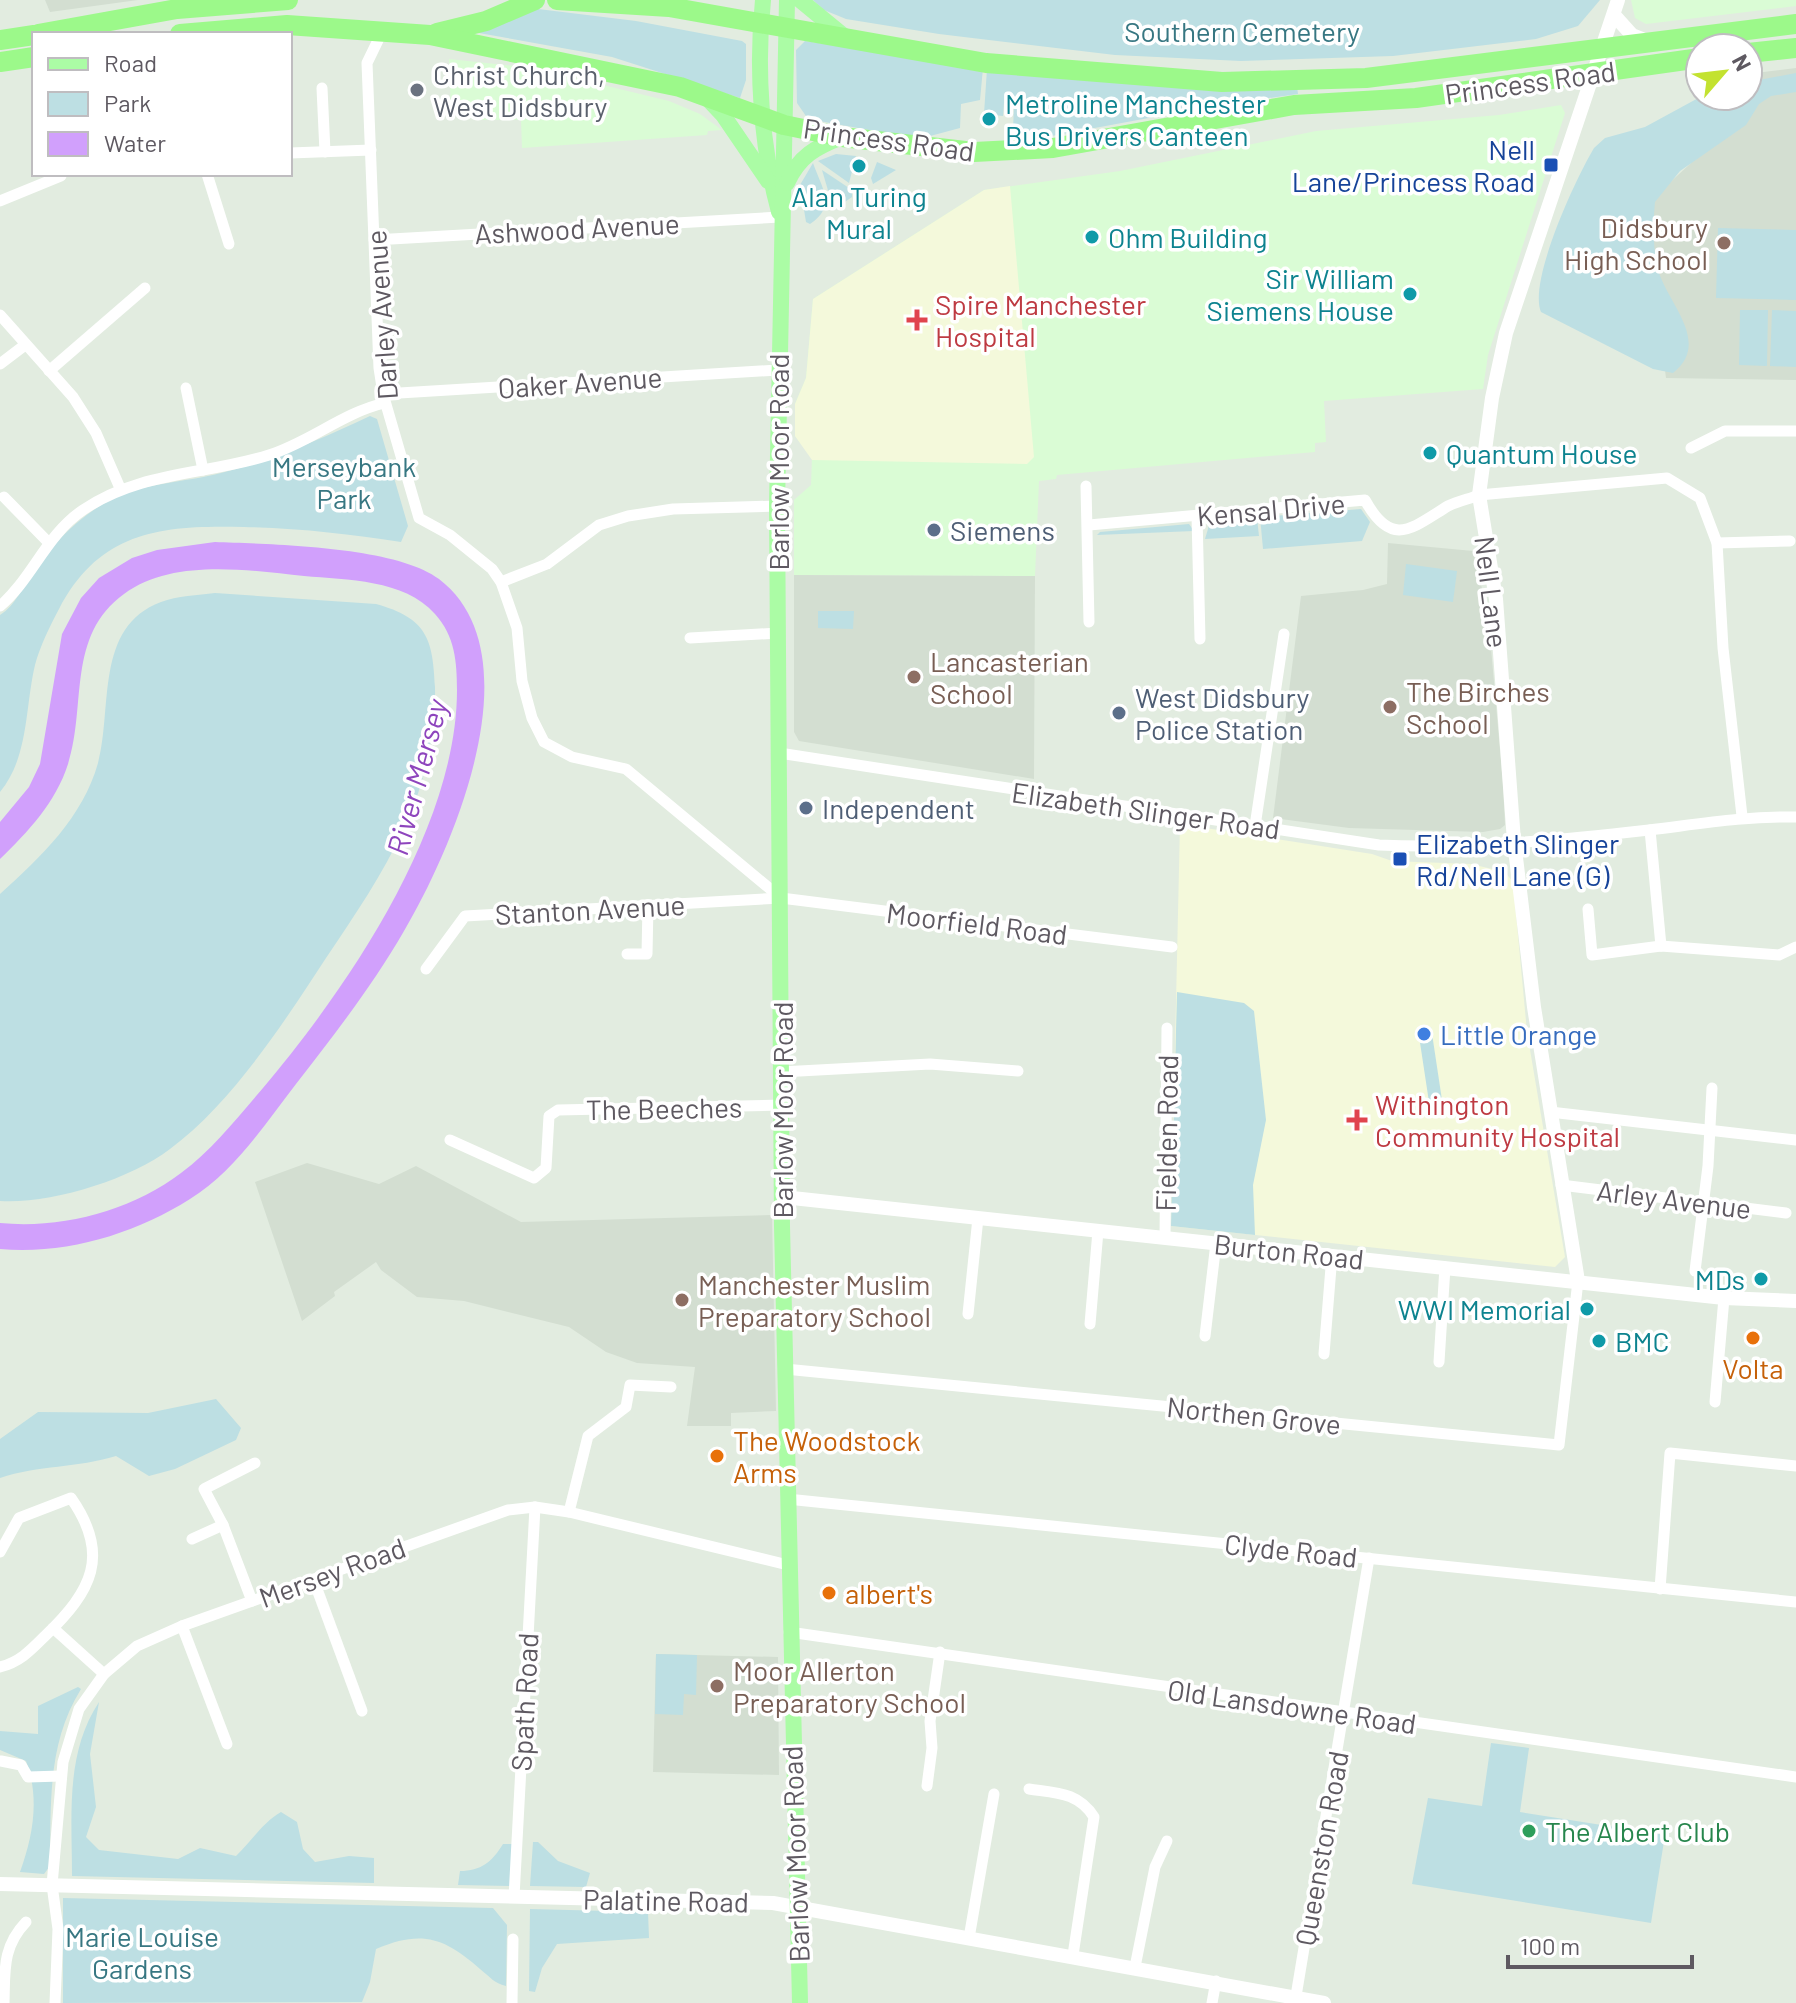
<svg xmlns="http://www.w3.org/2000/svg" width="1796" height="2003" viewBox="0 0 1796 2003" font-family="Barlow,sans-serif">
<rect width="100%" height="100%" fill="#e2ece0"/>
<g fill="#dafcd5">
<path d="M1631,0H1796V6L1646,24L1635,18Z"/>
<path d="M449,59L533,68L669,101L700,114L722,130L708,131L707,135L522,148L521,120H479L478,114H451Z"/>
<path d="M1561,105L1565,113L1488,355L1483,389L1324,401L1326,442L1315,443V452L1057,475L1056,479L1039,481L1035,576L794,575V500L811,485L812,457L795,436V404L806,378L813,299L984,190L1120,171L1316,131L1499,115Z"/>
</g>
<g fill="#d3ded1">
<path d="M45,0H138L50,12Z"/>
<path d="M1796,68V380L1666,378L1652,270L1653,198L1752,107L1755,73Z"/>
<path d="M1388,543L1473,551L1488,614L1503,784L1505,825L1500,829L1483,832L1349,828L1273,818L1301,596L1363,590L1387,584Z"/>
<path d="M794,575L1035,576L1034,779L799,741L794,732Z"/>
<path d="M307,1163L379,1184L416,1166L521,1222L772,1215L776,1411L731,1413V1426H687L695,1367L637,1363L606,1352L569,1327L464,1301L417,1297L381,1270L376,1262L334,1292L335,1296L302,1321L255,1182Z"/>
<path d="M656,1654L778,1657L779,1775L653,1772Z"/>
</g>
<g fill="#f4f9db">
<path d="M1010,186L1034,457L1027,464L812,460L795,436V404L806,378L813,299L984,190Z"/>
<path d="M1180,824L1372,854L1392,861L1471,864L1505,872L1513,882L1527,1032L1565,1257L1555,1267L1171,1226Z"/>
</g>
<g fill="#bddfe3">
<path d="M813,0H1600L1578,26L1536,39L1393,56L1241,61L1115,55L939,34L846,19L824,10Z"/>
<path d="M530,8L636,21L742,41L746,44V80L740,98L612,57L479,33V30Z"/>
<path d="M805,41L983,68L980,100L961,104L960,128L919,139L808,119L797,103L796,50Z"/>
<path d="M987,69L1297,86L1298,94L1219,105L1046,137L1013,131L1014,104L1004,103L1003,116L984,114Z"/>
<path d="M1796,73V92L1771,96L1759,104L1746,125L1680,171L1655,202C1653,223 1653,246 1657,266C1665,302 1713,341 1673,373L1653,369L1541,312C1528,281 1576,178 1594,148L1605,138L1645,127L1702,96H1748V82Z"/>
<path d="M836,154L856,156L849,183L818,161Z"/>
<path d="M877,162L896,170L873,184L871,178Z"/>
<path d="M813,163C822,189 837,206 810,224L806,222L800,185Z"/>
<path d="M822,170L852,190V197L839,206L832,204Z"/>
<path d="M1718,228L1796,230V300L1716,298Z"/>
<path d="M1740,310H1768L1767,366L1739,365Z"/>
<path d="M1772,310L1796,311V367L1770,366Z"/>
<path d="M370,416L377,419L408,526L401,542C349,534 298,528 244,527C163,525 100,530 59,609C50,626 40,646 35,665C25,707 29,757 0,792V615C16,605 22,587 33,572C52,544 79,517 108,501C144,482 183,483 221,473C273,460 321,439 370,416Z"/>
<path d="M1361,509L1370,522L1362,541L1263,549L1260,517Z"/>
<path d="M1257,518L1259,536L1205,539L1210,522Z"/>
<path d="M1189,524L1194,531L1097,535L1100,532Z"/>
<path d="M1406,564L1457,571L1453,602L1403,595Z"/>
<path d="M215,593L376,604C427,618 433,639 435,687C436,733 424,787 404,828C383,874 355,915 326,958C284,1022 233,1102 170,1149C129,1180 51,1204 0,1201V894C41,857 83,817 98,763C113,708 94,627 161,602C177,596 198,595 215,593Z"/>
<path d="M818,611H854L853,629L818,628Z"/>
<path d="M1177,992L1244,1003L1254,1011L1266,1120L1253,1185L1255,1235L1171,1226Z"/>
<path d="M1431,1027L1442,1100L1429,1102L1419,1036L1422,1028Z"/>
<path d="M216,1399L241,1428L236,1440L175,1469L149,1476L116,1456C78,1468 38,1465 0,1478V1439L38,1412L148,1413Z"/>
<path d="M656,1654L697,1655L696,1695L684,1694L683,1715L655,1714Z"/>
<path d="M78,1687L81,1689C47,1744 51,1804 50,1866L44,1874L20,1872C33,1836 40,1798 26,1761L0,1750V1731L38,1734V1706Z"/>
<path d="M99,1702L90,1754L96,1807L86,1837L99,1850L178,1859L200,1848L236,1856C252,1841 262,1823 281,1812L297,1822L303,1849L315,1862L349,1856L374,1858V1883L72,1876C72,1815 65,1754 99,1702Z"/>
<path d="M1491,1743L1529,1748L1520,1812L1665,1835L1651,1923L1412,1884L1428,1798L1482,1806Z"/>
<path d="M533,1842H538L558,1861L590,1873L586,1887L530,1886Z"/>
<path d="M503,1844H512L511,1886L458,1885L460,1871C481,1871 492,1862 503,1844Z"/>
<path d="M63,1898L493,1908L507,1925L506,1986C494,1983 490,1977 480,1969C444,1937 421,1930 376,1949L370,1982L362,2002L63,2003Z"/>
<path d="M530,1909L648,1912L649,1938L557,1944L542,1968L535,1992L529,1991Z"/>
</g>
<path fill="#d1a0fc" d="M215,542C270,544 396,546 439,579C537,654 453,848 404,931C373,985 334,1035 296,1084C265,1124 234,1172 190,1199C135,1234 65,1255 0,1249V1223C62,1229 131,1211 181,1173C213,1149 237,1118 263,1088C349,986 457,827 457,690C457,662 455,636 435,614C404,579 347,580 304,576C248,570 172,558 124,594C66,636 87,705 68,764C56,802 28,832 0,859V822L29,787L40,764L62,634L81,598L99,578L132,558L157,550Z"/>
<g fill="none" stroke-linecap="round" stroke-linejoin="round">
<g stroke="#fff" stroke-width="11">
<path d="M383,30L367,63L379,368L383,394L419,518L450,535L492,569L501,582L517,628L522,681L532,718L544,742L572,757L626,769L781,898"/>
<path d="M322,88L325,152"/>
<path d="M290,153L371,150"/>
<path d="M207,174L229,244"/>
<path d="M0,201L61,176"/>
<path d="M374,240L780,217"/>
<path d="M0,315L73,397L96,433L120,488"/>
<path d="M0,364L25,345"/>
<path d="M49,371L145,288"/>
<path d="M186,388L203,470"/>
<path d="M383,394L778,370"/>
<path d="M1691,448L1725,431H1796"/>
<path d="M1086,486L1089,622"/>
<path d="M4,497L48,542"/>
<path d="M1197,516L1200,639"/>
<path d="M1089,525L1365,500C1392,549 1412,528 1448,506C1458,501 1469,499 1479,495L1667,478L1700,498L1717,543L1723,648L1742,816"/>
<path d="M1717,543L1790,541"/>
<path d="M501,582L547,564L599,525L628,516L673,509L777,506"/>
<path d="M0,606C32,579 46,535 83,510C140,471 206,475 269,455C310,442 344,412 385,403"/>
<path d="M690,638L779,633"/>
<path d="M779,753L1379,845C1469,849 1560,840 1649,830C1699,824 1746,816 1796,817"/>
<path d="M1255,826L1284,634"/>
<path d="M1650,830L1661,946"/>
<path d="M1588,909L1592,955L1661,946L1779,955L1796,947"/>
<path d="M627,954H647L648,905"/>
<path d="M426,969L465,916L781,898L1172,947"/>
<path d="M781,1072L930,1064L1018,1071"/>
<path d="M1550,1112L1796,1140"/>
<path d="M450,1140L534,1178L546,1168L549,1116L558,1110L782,1105"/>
<path d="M1561,1185L1786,1213"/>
<path d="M1165,1238L1167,1028"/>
<path d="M1695,1271L1708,1166L1712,1088"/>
<path d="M968,1314L978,1218"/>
<path d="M1090,1324L1098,1231"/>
<path d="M1205,1336L1216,1243"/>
<path d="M1324,1354L1332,1255"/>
<path d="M1439,1362L1445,1267"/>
<path d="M785,1369L1559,1445L1578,1281"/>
<path d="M1715,1402L1724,1298"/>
<path d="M787,1499L1796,1602"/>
<path d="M569,1512L588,1436L626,1407L630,1385L671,1387"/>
<path d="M192,1539L223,1525"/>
<path d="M0,1552L19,1518L71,1498C111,1555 92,1591 45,1636C31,1650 20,1662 0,1667"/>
<path d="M314,1581L362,1711"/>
<path d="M1660,1589L1670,1453L1796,1466"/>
<path d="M252,1601L223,1525L204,1489L255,1463"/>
<path d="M182,1626L227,1744"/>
<path d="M53,1628L104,1674"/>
<path d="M789,1632L1796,1777"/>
<path d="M1,1761L21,1765L28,1777L61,1776"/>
<path d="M927,1786L932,1748L930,1721L940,1652"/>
<path d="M1029,1789C1056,1793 1078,1792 1094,1817L1073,1955"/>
<path d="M514,1897L535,1507"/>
<path d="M969,1938L994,1794"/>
<path d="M1135,1967L1155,1867L1167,1841"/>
<path d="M1296,1996L1369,1558"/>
<path d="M4,2003C5,1971 2,1947 26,1922"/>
<path d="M55,2003L58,1929L52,1885L63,1762L79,1709L104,1674L137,1646L182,1626L508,1510L535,1507L569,1512L788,1565"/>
<path d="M512,2003L513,1939"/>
<path d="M1212,2003L1216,1981"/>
</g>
<g stroke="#fff" stroke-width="14">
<path d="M1614,15L1632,35L1647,41"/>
<path d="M783,1197L1724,1298L1796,1301"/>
<path d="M1578,1281L1534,1007L1514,841L1496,599L1479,495L1492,398L1506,333L1618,0"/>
<path d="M0,1884L773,1903L1324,2003"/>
</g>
<g stroke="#abfca5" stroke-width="16">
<path d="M763,0C756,68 761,146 779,212"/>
<path d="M787,0L777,506L782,1226L800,2003"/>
<path d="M800,0L845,37"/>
<path d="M706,97L723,115L768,181"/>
<path d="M787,183C799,156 816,147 842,137"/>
</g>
<g stroke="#9cf98a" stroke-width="20">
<path d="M557,0L669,7L986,63L1222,82L1366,78L1796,24"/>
<path d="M437,33L486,21L535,0"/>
<path d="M38,34L177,9L288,0"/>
<path d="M180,34L287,25L430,35L680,87L784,125L842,137L974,152L1053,148L1294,105L1416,98L1700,58"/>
<path d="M0,40L34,35"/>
<path d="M1748,53L1796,48"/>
<path d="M0,62L34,57"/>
</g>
</g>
<circle fill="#6b7280" stroke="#fff" stroke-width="3" cx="417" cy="90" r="8"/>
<g fill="#0f9aa8" stroke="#fff" stroke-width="3">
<circle cx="989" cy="119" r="8"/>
<circle cx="859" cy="166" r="8"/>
<circle cx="1092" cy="237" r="8"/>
<circle cx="1410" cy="294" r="8"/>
<circle cx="1430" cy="453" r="8"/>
<circle cx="1761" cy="1279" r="8"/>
<circle cx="1587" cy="1309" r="8"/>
<circle cx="1599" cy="1341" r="8"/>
</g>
<g fill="#1a4fb4" stroke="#fff" stroke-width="3">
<rect x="1543" y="157" width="16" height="16" rx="4"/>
<rect x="1392" y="851" width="16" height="16" rx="4"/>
</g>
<g fill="#8d6e63" stroke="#fff" stroke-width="3">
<circle cx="1724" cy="243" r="8"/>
<circle cx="914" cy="677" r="8"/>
<circle cx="1390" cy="707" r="8"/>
<circle cx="682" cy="1300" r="8"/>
<circle cx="717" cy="1686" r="8"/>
</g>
<g fill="#e0444e" stroke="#fff" stroke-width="3">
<path d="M913 308h8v8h8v8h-8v8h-8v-8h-8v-8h8z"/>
<path d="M1353 1108h8v8h8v8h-8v8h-8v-8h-8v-8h8z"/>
</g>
<g fill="#5c6f8a" stroke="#fff" stroke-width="3">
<circle cx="934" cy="530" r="8"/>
<circle cx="1119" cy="713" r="8"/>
<circle cx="806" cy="808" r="8"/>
</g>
<circle fill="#3f7fe0" stroke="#fff" stroke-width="3" cx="1424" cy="1034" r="8"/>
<g fill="#e8710a" stroke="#fff" stroke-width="3">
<circle cx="1753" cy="1338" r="8"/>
<circle cx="717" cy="1456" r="8"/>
<circle cx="829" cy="1593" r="8"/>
</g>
<circle fill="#2e9e5b" stroke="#fff" stroke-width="3" cx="1529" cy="1831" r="8"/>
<g text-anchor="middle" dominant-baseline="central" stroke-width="7" stroke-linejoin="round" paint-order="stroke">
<g font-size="28" fill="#377782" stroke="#fff">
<text x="1242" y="31">Southern Cemetery</text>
<text x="344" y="466">Merseybank<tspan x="344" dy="32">Park</tspan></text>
<text x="142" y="1936">Marie Louise<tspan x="142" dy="32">Gardens</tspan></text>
</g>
<g font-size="28" fill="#5b616d" stroke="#fff" text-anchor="start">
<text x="433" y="74">Christ Church,<tspan x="433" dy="32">West Didsbury</tspan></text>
</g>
<g font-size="28" fill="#5e5961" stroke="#fff">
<text transform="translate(1530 82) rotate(-8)">Princess Road</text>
<text transform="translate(889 139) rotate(8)">Princess Road</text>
<text transform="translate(577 228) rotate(-3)">Ashwood Avenue</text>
<text transform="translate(381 315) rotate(-94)">Darley Avenue</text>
<text transform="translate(580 382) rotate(-4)">Oaker Avenue</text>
<text transform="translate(778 462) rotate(-90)">Barlow Moor Road</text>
<text transform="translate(1271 509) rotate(-5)">Kensal Drive</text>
<text transform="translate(1492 592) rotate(83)">Nell Lane</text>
<text transform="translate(1146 810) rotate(8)">Elizabeth Slinger Road</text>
<text transform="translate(590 909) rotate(-3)">Stanton Avenue</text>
<text transform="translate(977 923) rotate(7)">Moorfield Road</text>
<text transform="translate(664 1108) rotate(-1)">The Beeches</text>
<text transform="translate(782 1110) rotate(-90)">Barlow Moor Road</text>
<text transform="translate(1166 1133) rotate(-89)">Fielden Road</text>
<text transform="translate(1674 1199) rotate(7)">Arley Avenue</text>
<text transform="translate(1289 1251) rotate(6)">Burton Road</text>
<text transform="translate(1254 1415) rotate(6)">Northen Grove</text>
<text transform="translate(1291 1550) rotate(6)">Clyde Road</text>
<text transform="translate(332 1572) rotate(-20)">Mersey Road</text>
<text transform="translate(524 1702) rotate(-87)">Spath Road</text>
<text transform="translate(1292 1706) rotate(8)">Old Lansdowne Road</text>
<text transform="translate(1321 1848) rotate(-80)">Queenston Road</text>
<text transform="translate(795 1854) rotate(-92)">Barlow Moor Road</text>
<text transform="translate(666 1900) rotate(1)">Palatine Road</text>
</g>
<g font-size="28" fill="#0d838f" stroke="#fff" text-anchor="start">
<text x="1005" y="103">Metroline Manchester<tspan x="1005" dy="32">Bus Drivers Canteen</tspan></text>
<text x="859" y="196" text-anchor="middle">Alan Turing<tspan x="859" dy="32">Mural</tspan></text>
<text x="1108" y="237">Ohm Building</text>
<text x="1394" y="278" text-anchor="end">Sir William<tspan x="1394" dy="32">Siemens House</tspan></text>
<text x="1446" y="453">Quantum House</text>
<text x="1745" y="1279" text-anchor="end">MDs</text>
<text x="1571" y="1309" text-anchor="end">WWI Memorial</text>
<text x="1615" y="1341">BMC</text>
</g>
<g font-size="28" fill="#164399" stroke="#fff" text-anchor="end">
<text x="1535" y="149">Nell<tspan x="1535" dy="32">Lane/Princess Road</tspan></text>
<text x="1416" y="843" text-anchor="start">Elizabeth Slinger<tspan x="1416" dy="32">Rd/Nell Lane (G)</tspan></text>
</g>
<g font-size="28" fill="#785e54" stroke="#fff" text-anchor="start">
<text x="1708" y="227" text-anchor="end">Didsbury<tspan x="1708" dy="32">High School</tspan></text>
<text x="930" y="661">Lancasterian<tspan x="930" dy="32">School</tspan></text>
<text x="1406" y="691">The Birches<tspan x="1406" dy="32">School</tspan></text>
<text x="698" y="1284">Manchester Muslim<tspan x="698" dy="32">Preparatory School</tspan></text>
<text x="733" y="1670">Moor Allerton<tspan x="733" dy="32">Preparatory School</tspan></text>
</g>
<g font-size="28" fill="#be3a42" stroke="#fff" text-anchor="start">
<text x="935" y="304">Spire Manchester<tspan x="935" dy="32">Hospital</tspan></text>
<text x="1375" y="1104">Withington<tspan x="1375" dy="32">Community Hospital</tspan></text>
</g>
<g font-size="28" fill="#4e5e75" stroke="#fff" text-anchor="start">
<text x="950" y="530">Siemens</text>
<text x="1135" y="697">West Didsbury<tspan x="1135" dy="32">Police Station</tspan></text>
<text x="822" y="808">Independent</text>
</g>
<g font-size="28" fill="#366cbe" stroke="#fff" text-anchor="start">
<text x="1440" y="1034">Little Orange</text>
</g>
<g font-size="28" fill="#c56008" stroke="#fff" text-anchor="start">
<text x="1753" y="1368" text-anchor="middle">Volta</text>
<text x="733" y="1440">The Woodstock<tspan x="733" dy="32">Arms</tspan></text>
<text x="845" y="1593">albert's</text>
</g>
<g font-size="28" fill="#27864d" stroke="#fff" text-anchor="start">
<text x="1545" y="1831">The Albert Club</text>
</g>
<g font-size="30" font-style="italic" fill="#8e45bd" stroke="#fff">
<text transform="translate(416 777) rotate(-75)">River Mersey</text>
</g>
</g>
<rect x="32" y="32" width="260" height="144" fill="#ffffff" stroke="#bfbdc0" stroke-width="2"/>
<rect x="48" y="58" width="40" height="12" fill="#abfca5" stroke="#bfbdc0" stroke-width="2"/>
<text x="104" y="72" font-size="24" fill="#5e5961">Road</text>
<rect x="48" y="92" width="40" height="24" fill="#bddfe3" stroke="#bfbdc0" stroke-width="2"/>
<text x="104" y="112" font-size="24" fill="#5e5961">Park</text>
<rect x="48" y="132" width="40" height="24" fill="#d1a0fc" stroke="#bfbdc0" stroke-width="2"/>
<text x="104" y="152" font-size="24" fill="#5e5961">Water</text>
<g transform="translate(1724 72) rotate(62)"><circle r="38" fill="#ffffff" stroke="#bfbdc0" stroke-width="2"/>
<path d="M0-6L14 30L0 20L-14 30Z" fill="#c3e230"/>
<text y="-12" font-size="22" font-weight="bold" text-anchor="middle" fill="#5e5961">N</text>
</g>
<path d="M1508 1955v12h184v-12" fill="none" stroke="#5e5961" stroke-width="4"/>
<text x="1520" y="1955" font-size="24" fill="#5e5961" stroke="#ffffff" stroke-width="6" paint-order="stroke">100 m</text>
</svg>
